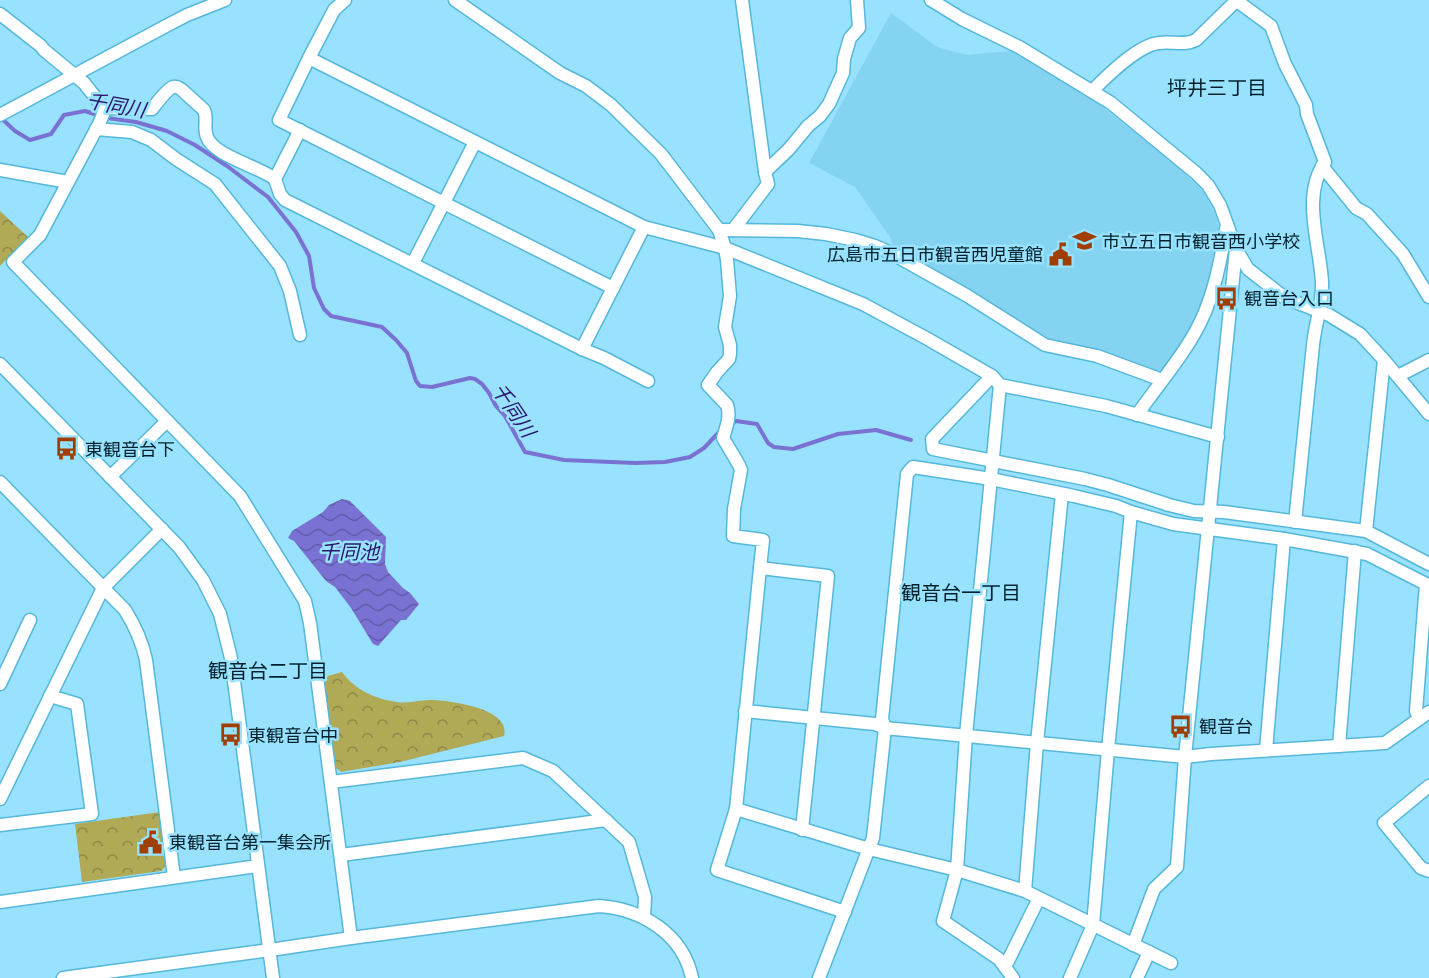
<svg xmlns="http://www.w3.org/2000/svg" width="1429" height="978" viewBox="0 0 1429 978" font-family="Ubuntu,'Noto Sans JP',sans-serif">
<defs>
<pattern id="park-crowns" width="20" height="18" patternUnits="userSpaceOnUse" patternTransform="scale(1.5)"><rect width="20" height="18" fill="#b0a956"/><path d="M2 6a3 3 0 1 1 6 0M12 15a3 3 0 1 1 6 0" fill="none" stroke="#8d8947"/></pattern>
<pattern id="water-waves" width="16" height="10" patternUnits="userSpaceOnUse" patternTransform="scale(1.5)"><rect width="16" height="10" fill="#7972d3"/><path d="M0 5q4-4 8 0t8 0" fill="none" stroke="#615dab"/></pattern>
</defs>
<rect width="100%" height="100%" fill="#98e2ff"/>
<path fill="#83d3f1" d="M891,13L937,47L966,55L1011,51L1100,105L1177,166L1204,192L1216,217L1219,232L1218,241L1207,295L1192,328L1168,364L1161,370L1156,371L1103,353L1050,342L894,249L890,237L855,187L809,163Z"/>
<g fill="url(#park-crowns)">
<path d="M0,211L28,237L0,266Z"/>
<path d="M342,672C355,690 375,699 397,702C407,704 419,700 429,700C448,700 512,708 504,736L400,762L341,772L335,767L324,677Z"/>
<path d="M160,812L168,864L161,871L82,882L75,824Z"/>
</g>
<path fill="url(#water-waves)" d="M342,499L350,501L386,537L385,564L388,572L403,588L410,593L419,604L406,620H401L378,646L373,644L351,608L335,587L326,581L294,541L288,538L292,531L323,512L329,505Z"/>
<g fill="none" stroke-linecap="round" stroke-linejoin="round">
<g stroke="#7972d3" stroke-width="4">
<path d="M1,118L15,131L30,140L51,134L64,115L85,111L107,118L136,122L167,131L195,145L227,166L268,197L296,232L309,256L314,288L324,309L331,316L382,327L396,340L407,353L416,381L420,386L432,387L470,378L475,379L482,384L489,393L496,406L505,416L525,452L564,460L635,463L665,462L690,457L704,448L722,429"/>
<path d="M731,424L736,421L757,424L768,443L774,447L793,449L838,434L876,430L911,440"/>
</g>
<defs>
<g id="minor">
<path d="M345,0L334,10L309,58L644,227L725,248L863,304L926,338L992,376L1000,385L1106,406L1218,437"/>
<path d="M455,0L560,73L586,86L611,105L661,154L719,230L725,248L727,260L730,296L725,327L730,345V354L729,359L717,372L708,385L727,405C731,416 726,428 723,438L739,465L741,470L734,509L733,536L763,540L760,568"/>
<path d="M931,0L962,19L1019,47L1111,103L1196,173L1208,185L1220,205L1236,249L1248,269L1285,298L1329,315L1360,334L1384,360L1429,414"/>
<path d="M1237,1L1271,26L1285,64L1306,105L1307,114L1325,162C1301,196 1320,244 1322,282C1323,303 1315,324 1313,345C1307,404 1301,463 1295,522"/>
<path d="M0,14L41,46L44,50L84,83L104,108V112L99,124L40,235L13,262L240,496L305,601L310,623L351,938"/>
<path d="M309,58L279,120L613,288"/>
<path d="M1092,91C1107,76 1138,45 1159,43C1172,41 1184,46 1196,40L1237,0"/>
<path d="M104,108L152,109C156,104 167,89 173,87C177,86 179,88 182,90L204,110C208,119 203,128 207,137C214,156 258,166 275,179"/>
<path d="M0,115L164,27L187,15L225,0"/>
<path d="M96,129L132,132L151,140L176,159L215,184L280,266L290,291L300,335"/>
<path d="M300,130L275,179L280,194L285,200L582,349"/>
<path d="M1322,166L1356,208L1367,214L1403,254L1429,297"/>
<path d="M0,170L68,182"/>
<path d="M765,172L789,149L808,126L820,116L829,104L843,73L844,59L850,38L859,28L857,0"/>
<path d="M644,227L582,349L604,358L648,381"/>
<path d="M719,230L798,231L826,234L855,240L875,246L891,253L966,295L1045,345L1097,356L1162,380"/>
<path d="M733,230L768,184L765,172L742,0"/>
<path d="M413,263L475,142"/>
<path d="M0,364L179,547L203,580L220,614L231,658L273,978"/>
<path d="M992,376L932,439L933,449L1085,479L1108,485L1169,505L1194,511L1224,512L1366,531L1429,564"/>
<path d="M1398,376L1429,360"/>
<path d="M1000,385L966,735L957,870L943,921L999,959L1013,978"/>
<path d="M1137,415C1157,386 1185,354 1200,323C1215,293 1221,257 1227,224"/>
<path d="M110,477L167,421"/>
<path d="M0,482L125,610C135,626 142,641 146,660L174,877"/>
<path d="M1366,531L1384,360"/>
<path d="M0,684L30,620"/>
<path d="M745,711L875,724L885,728L882,719L907,474L913,467L991,479L1074,496L1116,506L1131,512L1173,524L1284,539L1367,554L1426,584L1416,711L1419,719"/>
<path d="M1339,746L1355,551"/>
<path d="M1266,750L1284,539"/>
<path d="M331,782L523,758L553,771L629,842L645,897L644,917"/>
<path d="M1429,786L1384,823L1421,868L1429,871"/>
<path d="M0,799L103,588L162,529"/>
<path d="M736,809L869,849L957,870L1025,891L1171,963"/>
<path d="M0,825L92,814L77,704L50,696"/>
<path d="M802,830L828,576L760,568L736,809L717,870L845,912"/>
<path d="M341,855L606,820"/>
<path d="M1025,891L1037,743L1062,494"/>
<path d="M0,902L258,866"/>
<path d="M1133,945L1154,889L1177,867L1185,757L1211,754L1385,743L1429,712"/>
<path d="M1005,967L1039,898"/>
<path d="M63,978L270,950L351,938L599,906C642,909 683,934 692,978"/>
<path d="M819,978L873,838L885,728L1185,757L1236,249"/>
<path d="M1070,978L1093,925L1108,750L1131,512"/>
<path d="M1137,978L1149,952"/>
</g>
</defs>
<use href="#minor" stroke="#55b7da" stroke-width="15"/>
<use href="#minor" stroke="#fff" stroke-width="12"/>
</g>
<defs>
<symbol id="school-bare" viewBox="-9 -9 18 18"><path d="M0-5L7-2L0 1L-7-2ZM-4 1L0 2.5L4 1V4Q0 6-4 4Z" fill="#a03e00" stroke="#98e2ff" stroke-width="2.5" paint-order="stroke"/></symbol>
<symbol id="civic-bare" viewBox="-9 -9 18 18"><path d="M-.6-6.5H3V-4.5H.6V-3L4-1V1h2V6H-6V1h2V-1L-.6-3ZM-1.2 2.5V6h2.4V2.5Z" fill="#a03e00" stroke="#98e2ff" stroke-width="2.5" paint-order="stroke"/></symbol>
<symbol id="bus-bare" viewBox="-9 -9 18 18"><path d="M-5-6H5V4H4V6H2V4H-2V6H-4V4H-5ZM-3.5-4V0h7V-4ZM-3.5 1.2v1.5H-2V1.2ZM2 1.2v1.5H3.5V1.2Z" fill="#a03e00" stroke="#98e2ff" stroke-width="2.5" paint-order="stroke"/></symbol>
</defs>
<g fill-rule="evenodd">
<use href="#school-bare" x="1068" y="224" width="33" height="33"/>
<use href="#civic-bare" x="1044" y="238" width="33" height="33"/>
<use href="#bus-bare" x="1210" y="282" width="33" height="33"/>
<use href="#bus-bare" x="50" y="432" width="33" height="33"/>
<use href="#bus-bare" x="1164" y="710" width="33" height="33"/>
<use href="#bus-bare" x="214" y="718" width="33" height="33"/>
<use href="#civic-bare" x="134" y="826" width="33" height="33"/>
</g>
<g text-anchor="middle" dominant-baseline="central" stroke-width="5" stroke-linejoin="round" paint-order="stroke">
<g font-size="18" fill="#02212c" stroke="#98e2ff" text-anchor="start">
<text x="1102" y="241">市立五日市観音西小学校</text>
<text x="1043" y="254" text-anchor="end">広島市五日市観音西児童館</text>
<text x="1244" y="298">観音台入口</text>
<text x="85" y="449">東観音台下</text>
<text x="1199" y="726">観音台</text>
<text x="248" y="735">東観音台中</text>
<text x="169" y="842">東観音台第一集会所</text>
</g>
<g font-size="20" fill="#02212c" stroke="#98e2ff">
<text x="1217" y="87">坪井三丁目</text>
<text x="961" y="592">観音台一丁目</text>
<text x="268" y="670">観音台二丁目</text>
</g>
<g font-size="20" font-style="italic" fill="#29146c" stroke="#98e2ff">
<text transform="translate(116 105) rotate(10)">千同川</text>
<text transform="translate(514 410) rotate(56)">千同川</text>
<text x="349" y="551">千同池</text>
</g>
</g>
</svg>
